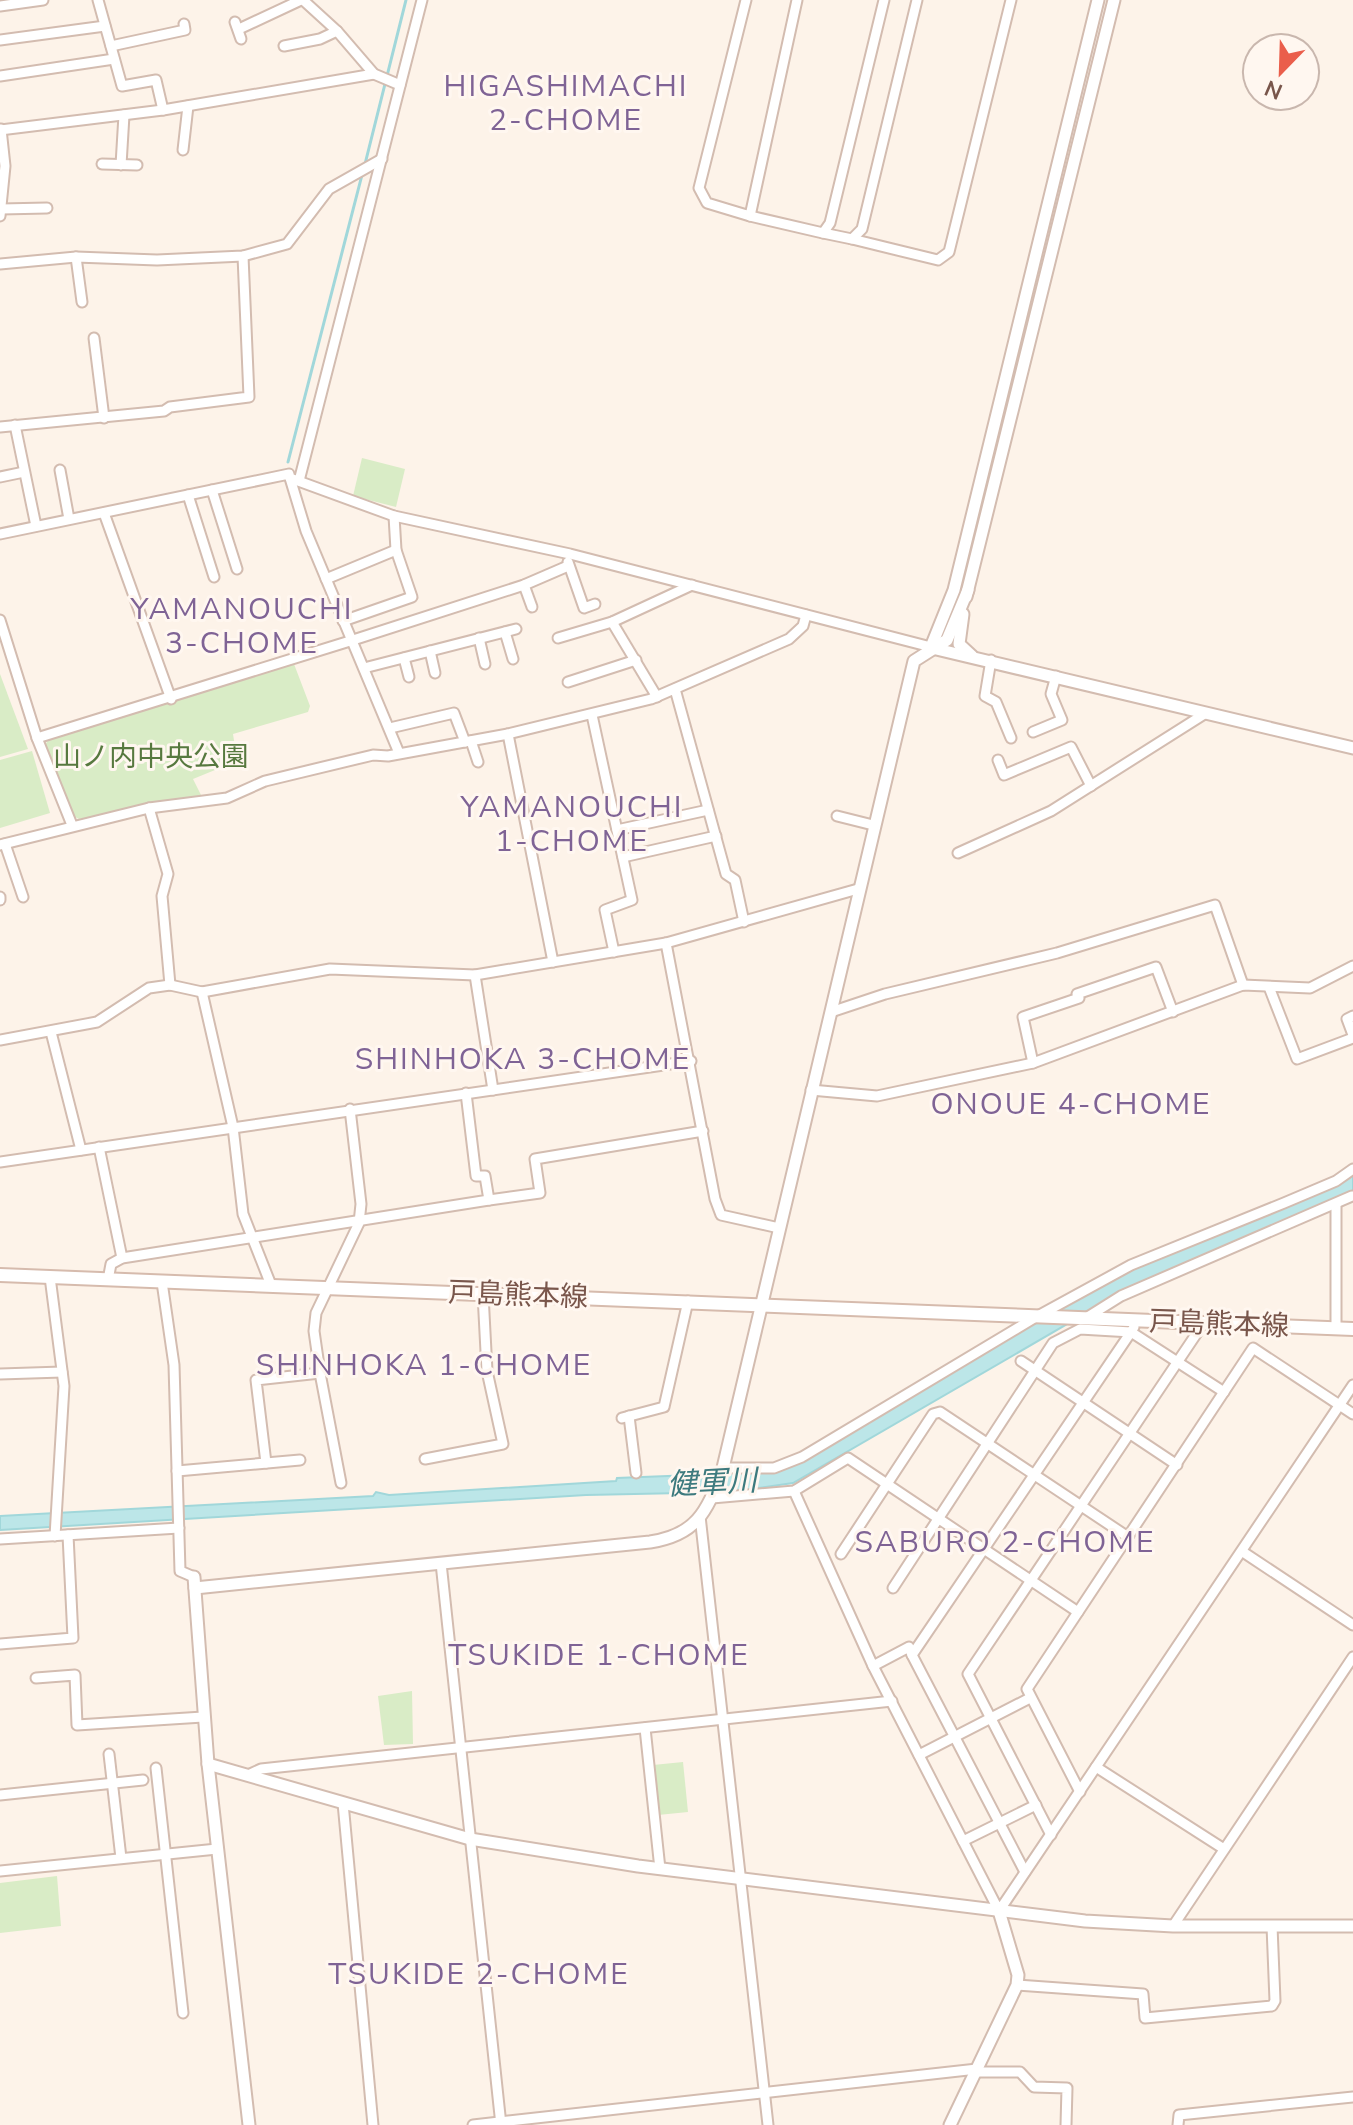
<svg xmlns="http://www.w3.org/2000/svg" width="1353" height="2125" viewBox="0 0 1353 2125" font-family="'Nunito Sans','Noto Sans JP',sans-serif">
<rect width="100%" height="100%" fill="#fdf3e9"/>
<g fill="#d9ecc6">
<path d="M362,458L405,469L396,507L353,496Z"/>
<path d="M294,664L310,706L308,712L233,734L237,761L193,779L202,797L79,819L71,815L44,747L48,740Z"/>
<path d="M0,674L28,749L0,757Z"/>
<path d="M32,751L50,813L0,828V760Z"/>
<path d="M412,1691L413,1744L384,1745L378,1696Z"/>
<path d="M683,1762L688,1812L658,1815L653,1765Z"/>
<path d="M57,1876L61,1926L0,1933V1883Z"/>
</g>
<path fill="#bce6e8" stroke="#a1d7da" stroke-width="2" d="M1353,1172V1192L1107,1301L793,1483L731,1492L586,1495L0,1530V1516L373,1496L376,1492L389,1495L616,1481L617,1478L773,1472L796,1464L832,1443L1100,1284Z"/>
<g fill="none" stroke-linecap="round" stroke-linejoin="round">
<g stroke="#a1d7da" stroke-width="3">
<path d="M365,164L406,0"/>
<path d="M288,462L363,171"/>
</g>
<defs>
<g id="minor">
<path d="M98,0L122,86L156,80L163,110"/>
<path d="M303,0L337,31L374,74L400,85"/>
<path d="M746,0L699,188L707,203L750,216L797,0"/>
<path d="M0,6L43,0"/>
<path d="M235,22L241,39"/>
<path d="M239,29L301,0"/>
<path d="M0,40L105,26"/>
<path d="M111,46L185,30L184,24"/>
<path d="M284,46L320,39L337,31"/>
<path d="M0,76L114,59"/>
<path d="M0,130L163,110L374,74"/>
<path d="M183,150L188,106"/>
<path d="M102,164L137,165"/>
<path d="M121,165L124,115"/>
<path d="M1,209L47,208"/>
<path d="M0,216L5,166L1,129"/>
<path d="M750,216L823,233L830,223L884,0"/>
<path d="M823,233L852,239L862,229L917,0"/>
<path d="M852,239L938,260L949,252L1011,0"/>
<path d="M76,257L82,302"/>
<path d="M0,264L76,257L157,260L243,256L287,244L329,189L382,159"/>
<path d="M94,338L104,418"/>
<path d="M15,425L36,526"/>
<path d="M0,427L164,411L170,407L249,397L243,256"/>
<path d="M60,470L69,519"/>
<path d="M0,477L24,472"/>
<path d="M290,478L306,531L399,753"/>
<path d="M299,481L422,0"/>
<path d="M212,490L237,569"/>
<path d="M188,495L214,577"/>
<path d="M104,513L171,699"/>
<path d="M0,534L289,474L290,478L394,516L570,554L931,647"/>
<path d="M568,562L584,608L595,604"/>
<path d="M326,579L396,550"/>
<path d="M524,585L532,607"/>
<path d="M0,620L37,738L72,825"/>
<path d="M343,621L412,597L396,550L394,516"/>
<path d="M612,622L657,697"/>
<path d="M505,632L513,659"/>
<path d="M479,638L485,664"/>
<path d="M558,638L612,622L692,585"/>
<path d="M430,651L435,673"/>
<path d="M404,658L409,677"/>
<path d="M991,660L985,696L996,702L1011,738"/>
<path d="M364,668L516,629"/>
<path d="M568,682L636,660"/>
<path d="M675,689L726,874L735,880L744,922"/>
<path d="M592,715L632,900L605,910L614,952"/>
<path d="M390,728L454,713L465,742"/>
<path d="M1033,732L1062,720L1051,694L1056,676"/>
<path d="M508,734L553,962"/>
<path d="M37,738L350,641L524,585L568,566"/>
<path d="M471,741L478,762"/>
<path d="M998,760L1004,775L1071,747L1091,786"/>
<path d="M149,808L168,874L162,896L170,985"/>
<path d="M837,816L873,825"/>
<path d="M617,830L708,810"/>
<path d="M5,844L23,897"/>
<path d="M0,845L149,808L227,798L265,781L373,755L388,756L508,734L651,699L789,639L803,626L806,615"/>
<path d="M958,853L1051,811L1206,713"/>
<path d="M623,857L716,836"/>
<path d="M0,897V900"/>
<path d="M666,943L715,1199L721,1215L779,1228"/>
<path d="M475,975L493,1090"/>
<path d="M1269,987L1297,1059L1353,1038"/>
<path d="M202,992L233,1127L243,1214L271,1285"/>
<path d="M1077,994L1156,967L1173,1012"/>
<path d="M831,1012L885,994L1057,953L1215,905L1243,985"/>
<path d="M1353,1016L1347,1019L1353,1035"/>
<path d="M51,1032L81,1150"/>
<path d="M0,1040L97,1022L149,988L170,985L202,992L330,969L475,975L666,943L858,889"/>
<path d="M1033,1063L1023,1017L1079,998"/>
<path d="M811,1090L877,1096L1033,1063L1243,985L1310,988L1353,966"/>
<path d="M99,1147L122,1258"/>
<path d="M0,1162L691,1061"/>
<path d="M489,1200L540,1193L535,1159L703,1131"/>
<path d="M1336,1205V1328"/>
<path d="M50,1277L64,1386L55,1536"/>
<path d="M108,1280L111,1264L122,1258L489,1200L485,1176H476L466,1093"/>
<path d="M162,1282L174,1365L180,1571L194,1577"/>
<path d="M1086,1318L1121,1296L1352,1196"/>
<path d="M1021,1361L1177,1465"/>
<path d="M320,1373L341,1483"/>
<path d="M0,1374L62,1372"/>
<path d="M629,1416L636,1473"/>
<path d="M622,1418L664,1407L688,1301"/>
<path d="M425,1459L503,1444L487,1371L483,1294"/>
<path d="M266,1463L256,1380L320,1373L314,1331L316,1313L359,1223L361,1204L350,1109"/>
<path d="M723,1468H774L802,1457L1036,1317L1131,1265L1284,1203L1336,1181L1353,1169"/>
<path d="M177,1471L300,1460"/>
<path d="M794,1491L873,1666L999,1911L1353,1385"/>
<path d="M712,1498L794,1491L848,1458L1078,1612"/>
<path d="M700,1516L768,2125"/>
<path d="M0,1539L179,1528"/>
<path d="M1243,1552L1353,1625"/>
<path d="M841,1554L933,1414L940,1412L1128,1537"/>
<path d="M441,1563L501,2125"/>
<path d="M893,1588L1053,1343L1080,1329L1131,1332L1134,1327"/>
<path d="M0,1644L73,1638L68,1535"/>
<path d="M873,1666L909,1647L912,1655"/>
<path d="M36,1678L75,1675L77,1725L203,1717"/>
<path d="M645,1728L660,1869"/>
<path d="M109,1754L121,1858"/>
<path d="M919,1755L1030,1698"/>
<path d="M1096,1767L1224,1849"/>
<path d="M156,1768L183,2013"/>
<path d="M248,1775L261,1769L892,1701"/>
<path d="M1080,1792L1027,1689L1253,1348L1353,1414"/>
<path d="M0,1795L143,1780"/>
<path d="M343,1803L373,2125"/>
<path d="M1051,1835L968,1674L1203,1324"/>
<path d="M963,1841L1036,1805"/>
<path d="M0,1871L217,1849"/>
<path d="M1025,1872L912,1655L1131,1332L1224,1392"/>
<path d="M1173,1926L1353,1657"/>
<path d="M1017,1985L1143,1994L1145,2018L1272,2006L1275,2001L1272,1926"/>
<path d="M976,2072H1020L1034,2087L1067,2088L1066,2125"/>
<path d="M473,2125L977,2069"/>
<path d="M1178,2125L1179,2115L1353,2097"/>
</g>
<g id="tertiary">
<path d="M966,597L1114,0"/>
<path d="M963,614L959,644L972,656"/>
<path d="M931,647L954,590L1098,0"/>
<path d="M932,648L1353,748"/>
<path d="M194,1577L208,1764L249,2125"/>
<path d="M195,1588L650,1542C696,1535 706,1513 722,1472L914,661L947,640L968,590"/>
<path d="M208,1764L470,1839L638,1866L1085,1921L1173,1926H1353"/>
<path d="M950,2125L1017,1985L1018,1975L999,1911"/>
</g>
<path id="secondary" d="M0,1275L1353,1329"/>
</defs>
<use href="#minor" stroke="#d3bcb0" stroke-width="13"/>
<use href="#tertiary" stroke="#d3bcb0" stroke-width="15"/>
<use href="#secondary" stroke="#d6bbad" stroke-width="16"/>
<use href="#minor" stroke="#fff" stroke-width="9"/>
<use href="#tertiary" stroke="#fff" stroke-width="11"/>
<use href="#secondary" stroke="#fff" stroke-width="12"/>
</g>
<g text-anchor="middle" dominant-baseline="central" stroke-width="6" stroke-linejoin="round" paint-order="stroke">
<g font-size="28" fill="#57793f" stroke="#fff7f0">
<text x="151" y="757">山ノ内中央公園</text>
</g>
<g font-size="28" fill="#79564b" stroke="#fff7f0">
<text transform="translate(518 1295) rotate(2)">戸島熊本線</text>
<text transform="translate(1219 1324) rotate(2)">戸島熊本線</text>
</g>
<g font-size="30" letter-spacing="2" fill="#7f6395" stroke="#fff7f0">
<text x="566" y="86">HIGASHIMACHI<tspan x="566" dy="34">2-CHOME</tspan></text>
<text x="242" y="609">YAMANOUCHI<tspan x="242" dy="34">3-CHOME</tspan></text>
<text x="572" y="807">YAMANOUCHI<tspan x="572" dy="34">1-CHOME</tspan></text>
<text x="523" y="1059">SHINHOKA 3-CHOME</text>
<text x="1071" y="1104">ONOUE 4-CHOME</text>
<text x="424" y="1365">SHINHOKA 1-CHOME</text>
<text x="1005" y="1542">SABURO 2-CHOME</text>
<text x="599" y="1655">TSUKIDE 1-CHOME</text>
<text x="479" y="1974">TSUKIDE 2-CHOME</text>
</g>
<g font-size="30" font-style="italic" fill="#3d7a7e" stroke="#fff7f0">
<text transform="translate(712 1483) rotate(-3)">健軍川</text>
</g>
</g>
<g transform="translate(1281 72) rotate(203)"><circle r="38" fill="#fff7f0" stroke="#c9b7ae" stroke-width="2"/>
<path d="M0-6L14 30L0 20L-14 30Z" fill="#ea5e4b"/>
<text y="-12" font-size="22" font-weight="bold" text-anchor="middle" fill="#79564b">N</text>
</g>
</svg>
